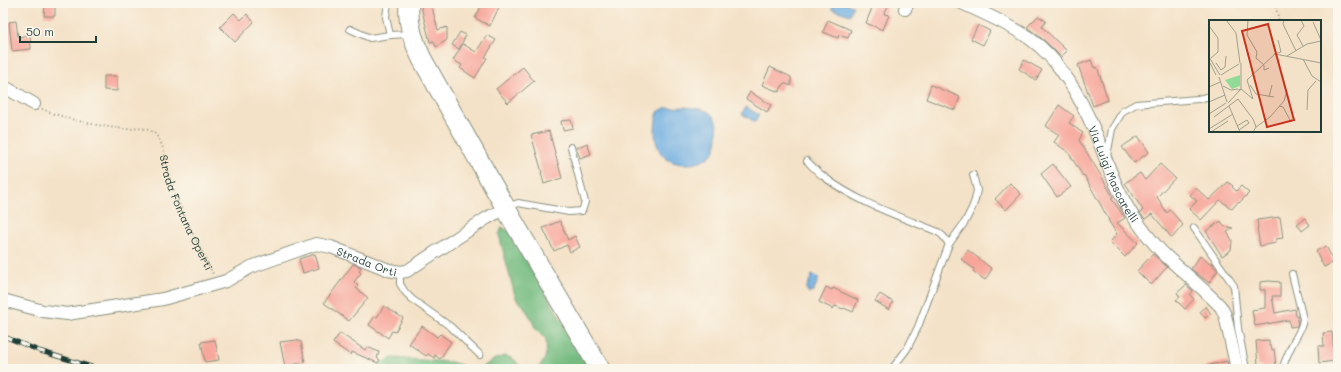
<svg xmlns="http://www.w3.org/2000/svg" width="1341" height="372" viewBox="0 0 1341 372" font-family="Mali,sans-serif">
<rect width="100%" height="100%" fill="#fbf7ec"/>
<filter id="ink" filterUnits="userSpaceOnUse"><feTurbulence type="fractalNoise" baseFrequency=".025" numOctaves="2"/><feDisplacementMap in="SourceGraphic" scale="8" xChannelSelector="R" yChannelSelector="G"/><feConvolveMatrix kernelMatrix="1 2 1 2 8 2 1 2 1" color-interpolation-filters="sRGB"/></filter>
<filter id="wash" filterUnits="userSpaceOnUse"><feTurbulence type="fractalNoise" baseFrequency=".012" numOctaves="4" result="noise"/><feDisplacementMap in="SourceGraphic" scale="16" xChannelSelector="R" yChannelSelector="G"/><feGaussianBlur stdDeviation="0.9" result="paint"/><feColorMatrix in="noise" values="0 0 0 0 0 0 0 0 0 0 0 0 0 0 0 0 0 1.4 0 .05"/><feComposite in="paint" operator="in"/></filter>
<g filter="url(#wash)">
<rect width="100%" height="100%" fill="#f4e2c8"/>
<g fill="#74bb80" stroke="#4a7c5a">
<path d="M502,227L510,232L586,362L587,369H536C547,362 547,351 546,339L535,328L532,320L523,305L517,300L514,292L499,235Z"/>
<path d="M504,356C513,357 517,361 521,369H373L385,361L393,358L451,362L473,369L481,368L495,359Z"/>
</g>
<g fill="#6fade1" stroke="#47758a">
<path d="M833,3H844L853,6L850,15L832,9Z"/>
<path d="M685,107C691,108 701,108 707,111C722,119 717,138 715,151C705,161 700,164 685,164C655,164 651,135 658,112L665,108Z"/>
<path d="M746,107L759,115L755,122L742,114Z"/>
<path d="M812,275L819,278L813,292L809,293L806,289Z"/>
</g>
<g id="blocks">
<g fill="#f7a499">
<path d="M45,3H55V16H44Z"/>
<path d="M420,3H431L438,30L447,27V40L436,47L434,41L430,42Z"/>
<path d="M483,3H501L490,26L475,18Z"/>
<path d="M874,3H880L888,6L884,14L889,15L883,30L866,23Z"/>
<path d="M234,13L241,20L247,14L254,22L235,42L220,27Z"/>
<path d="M1038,16L1046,21L1042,27L1067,51L1061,57L1045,41L1027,27Z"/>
<path d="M828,20L851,30L848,38L839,35L838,38L823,32Z"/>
<path d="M16,21L18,37L30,35L31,49L12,51L9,22Z"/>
<path d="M978,25L990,31L983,45L971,39Z"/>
<path d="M460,32L466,35L459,49L452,45Z"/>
<path d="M487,35L496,40L485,57L487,58L475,78L460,68L462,65L453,60L463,44L476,52Z"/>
<path d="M1024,60L1042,70L1036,80L1019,69Z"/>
<path d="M1091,60L1094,68L1097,67L1108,100L1093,106L1078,65Z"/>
<path d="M523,67L534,81L508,103L496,89Z"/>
<path d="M770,67L791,77V86L784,83L779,92L762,85Z"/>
<path d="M104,76H117V91L104,90Z"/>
<path d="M931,85L960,97L955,110L926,99Z"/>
<path d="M750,92L771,105L767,112L746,99Z"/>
<path d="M1059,105L1074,116L1069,123L1083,133L1079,140L1103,179L1113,197L1111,198L1125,218L1117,223L1138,243L1125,257L1110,242L1117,234L1108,220H1109L1084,175L1083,176L1068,152L1054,142L1059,135L1046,126Z"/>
<path d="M571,120L573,128L563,130L561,121Z"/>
<path d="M549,131L562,178L544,184L541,172H542L531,135Z"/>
<path d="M1138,136L1149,152L1134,163L1122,147Z"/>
<path d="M587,143L591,154L580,158L576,148Z"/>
<path d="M1053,164L1071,187L1057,197L1041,174Z"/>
<path d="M1160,164L1175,178L1157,197L1167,213L1170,210L1183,225L1172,238L1152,214L1145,219L1140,213L1143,210L1125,183L1140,173L1145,180Z"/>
<path d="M1228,182L1233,186L1232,187L1236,191L1241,186L1249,193L1239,203L1238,202L1232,209L1220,200L1201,220L1189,209L1197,201L1190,195L1196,188L1209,200Z"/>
<path d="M1010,183L1021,194L1006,210L995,199Z"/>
<path d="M1280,217L1283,238L1276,239V243L1260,246L1257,228H1258L1257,220Z"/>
<path d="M1305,218L1310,225L1302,231L1297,224Z"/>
<path d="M560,221L568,240L575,236L580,247L570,252L567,245L554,251L543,228Z"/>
<path d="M1221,221L1224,226L1233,228L1227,232L1232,240L1231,250L1222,256L1206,231Z"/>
<path d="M1326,246L1334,262L1324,267L1316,251Z"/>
<path d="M968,250L992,269L985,280L973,271L974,269L961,259Z"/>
<path d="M315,254L319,268L303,273L299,259Z"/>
<path d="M1153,254L1167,267L1151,285L1137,271Z"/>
<path d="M1200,256L1210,264L1212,262L1214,267L1218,270L1209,283L1191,269Z"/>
<path d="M353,264L361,267L359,271L361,273L354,282L358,286L356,288L368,298L349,321L324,303Z"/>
<path d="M1269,281L1280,282V296H1272L1275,313L1295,309L1296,316H1298V319L1297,326L1290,327L1289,320L1255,326L1252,310L1265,308V290H1260V282Z"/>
<path d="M1186,285L1193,291L1190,295L1194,299L1185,309L1176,300L1180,297L1177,293Z"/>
<path d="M826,287L832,290L833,288L858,300L853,312L844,308L843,309L835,306L833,309L819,302Z"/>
<path d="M880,294L893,302L889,310L875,301Z"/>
<path d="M384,306L403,318L395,332L392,331L388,338L369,325L375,316L377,317Z"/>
<path d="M1206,306L1211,314L1205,318L1200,311Z"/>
<path d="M422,326L437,337L440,334L451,342L440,359L435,355L434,358L428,354L426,356L409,344Z"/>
<path d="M1332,332L1335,361L1319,363L1318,346H1324L1323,333Z"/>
<path d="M340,333L365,350L367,347L379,352L377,358L380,360L378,363L352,352L351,355L333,343Z"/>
<path d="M215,340L219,360L205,362L201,342Z"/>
<path d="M297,340L301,342L305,362L285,367L280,342Z"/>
<path d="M1269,340V346H1271L1272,350L1274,349L1276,366L1262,367V365L1258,366L1256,341Z"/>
<path d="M1227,361L1229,369H1206V366Z"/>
</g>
</g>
</g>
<g filter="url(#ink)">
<use href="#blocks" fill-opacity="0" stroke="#8a907e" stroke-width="1"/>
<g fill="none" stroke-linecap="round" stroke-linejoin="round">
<defs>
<g id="service">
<path d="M388,3L386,17L390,35L410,34"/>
<path d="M350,29L370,38L390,35"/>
<path d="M1107,156L1112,129L1123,111L1136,104L1198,99L1210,96"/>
<path d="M807,161C812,166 817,172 823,176C856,202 899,216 938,232L943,236L949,244"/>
<path d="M507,207L518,203L569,212L582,211L585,202L571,147"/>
<path d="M1194,228L1234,286L1238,328L1246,369"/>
<path d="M400,272V284L405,292L413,300L451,327L480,355"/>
<path d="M892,369L907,349L918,327L949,244L965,222L972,208L975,200L977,190L973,175"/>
<path d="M1282,369C1285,361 1288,353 1292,345C1296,336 1302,330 1303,319L1292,274"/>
</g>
<g id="minor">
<path id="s2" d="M962,3C985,14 1009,24 1029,38C1061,60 1081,99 1096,134C1107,162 1116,190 1133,216C1143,230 1153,244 1166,256C1184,273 1204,289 1221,307L1225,315L1237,369"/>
<path d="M905,9L908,3"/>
<path d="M3,86L34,104"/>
<path id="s3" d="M3,300L43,311L67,314L163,299L226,281L251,267L316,244L331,247L389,270L400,272L407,271L487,218L506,208"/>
</g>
<path id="primary" d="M409,3C407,23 413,41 422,59L513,221L600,369"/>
</defs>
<use href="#service" stroke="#8a907e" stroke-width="8"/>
<use href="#minor" stroke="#8a907e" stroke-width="14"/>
<use href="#primary" stroke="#8a907e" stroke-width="21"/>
<g stroke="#8a907e" stroke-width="2" stroke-dasharray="1 3" stroke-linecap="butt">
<path d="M1275,3L1279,21"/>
<path id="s1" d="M42,109C68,120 97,126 125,129C133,129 141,127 149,130C164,136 165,160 168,173C178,208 197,241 213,274"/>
</g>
<use href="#service" stroke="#fff" stroke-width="6"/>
<use href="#minor" stroke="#fff" stroke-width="12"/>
<use href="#primary" stroke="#fff" stroke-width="19"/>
<defs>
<path id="rail" d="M3,336L40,351L99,369"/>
</defs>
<use href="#rail" stroke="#1f3d34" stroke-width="4.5"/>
<use href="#rail" stroke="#fbf7ec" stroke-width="3" stroke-dasharray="9" stroke-linecap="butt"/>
</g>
</g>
<g text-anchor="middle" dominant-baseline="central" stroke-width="3.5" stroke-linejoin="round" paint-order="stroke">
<g font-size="11" fill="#1f3d34" stroke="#fbf7ec">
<text stroke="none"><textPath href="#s2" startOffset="238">Via Luigi Mascarelli</textPath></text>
<text stroke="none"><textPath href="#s1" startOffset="202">Strada Fontana Operti</textPath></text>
<text stroke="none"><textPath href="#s3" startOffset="380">Strada Orti</textPath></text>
</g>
</g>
<g transform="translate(1209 20)">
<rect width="112" height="112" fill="#f4e2c8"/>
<path d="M31,55V66L23,69L16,60Z" fill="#90db97"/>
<path fill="none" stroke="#9fa08d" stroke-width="1" d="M17,0L27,13L31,43M39,0L38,15L48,32L47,38L55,45V50L60,48M75,0L74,4L87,31M92,0L95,6L88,15L94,26M104,2L112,20M0,6L9,18V32L2,38M65,34L72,32L69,20M78,36L98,24L112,21M0,37L11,55M94,39L103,56L112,62M1,43L7,55M7,43L12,50L16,47L17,36M32,43V69M12,55L30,44M10,57L18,82M41,65L47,74L65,77M14,66L22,70L29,69M0,67L11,62M32,69L44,79L38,60L66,34L112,43M60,77L63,65M0,82L16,75M19,83L32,69L29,70M20,86L31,112M70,86L74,87L81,100M98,90L99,70L107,61M0,94L17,83M5,97L29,79L44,99L47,107L44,112M28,106L38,100L40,103L30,110M47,107L61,97L75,81L78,71L76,69M0,109L24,94M2,112L19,101"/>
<path fill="#c8321e" fill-opacity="0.15" stroke="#c8321e" stroke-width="2" d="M59,4L85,100L58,107L33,11Z"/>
<rect width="112" height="112" fill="none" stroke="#1f3d34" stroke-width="2"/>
</g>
<rect width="1341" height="372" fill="none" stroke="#fbf7ec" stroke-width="16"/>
<path d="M20 36v6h76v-6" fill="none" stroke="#1f3d34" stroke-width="2"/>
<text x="26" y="36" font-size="12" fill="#1f3d34" stroke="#fbf7ec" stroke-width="3" paint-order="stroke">50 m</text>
</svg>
